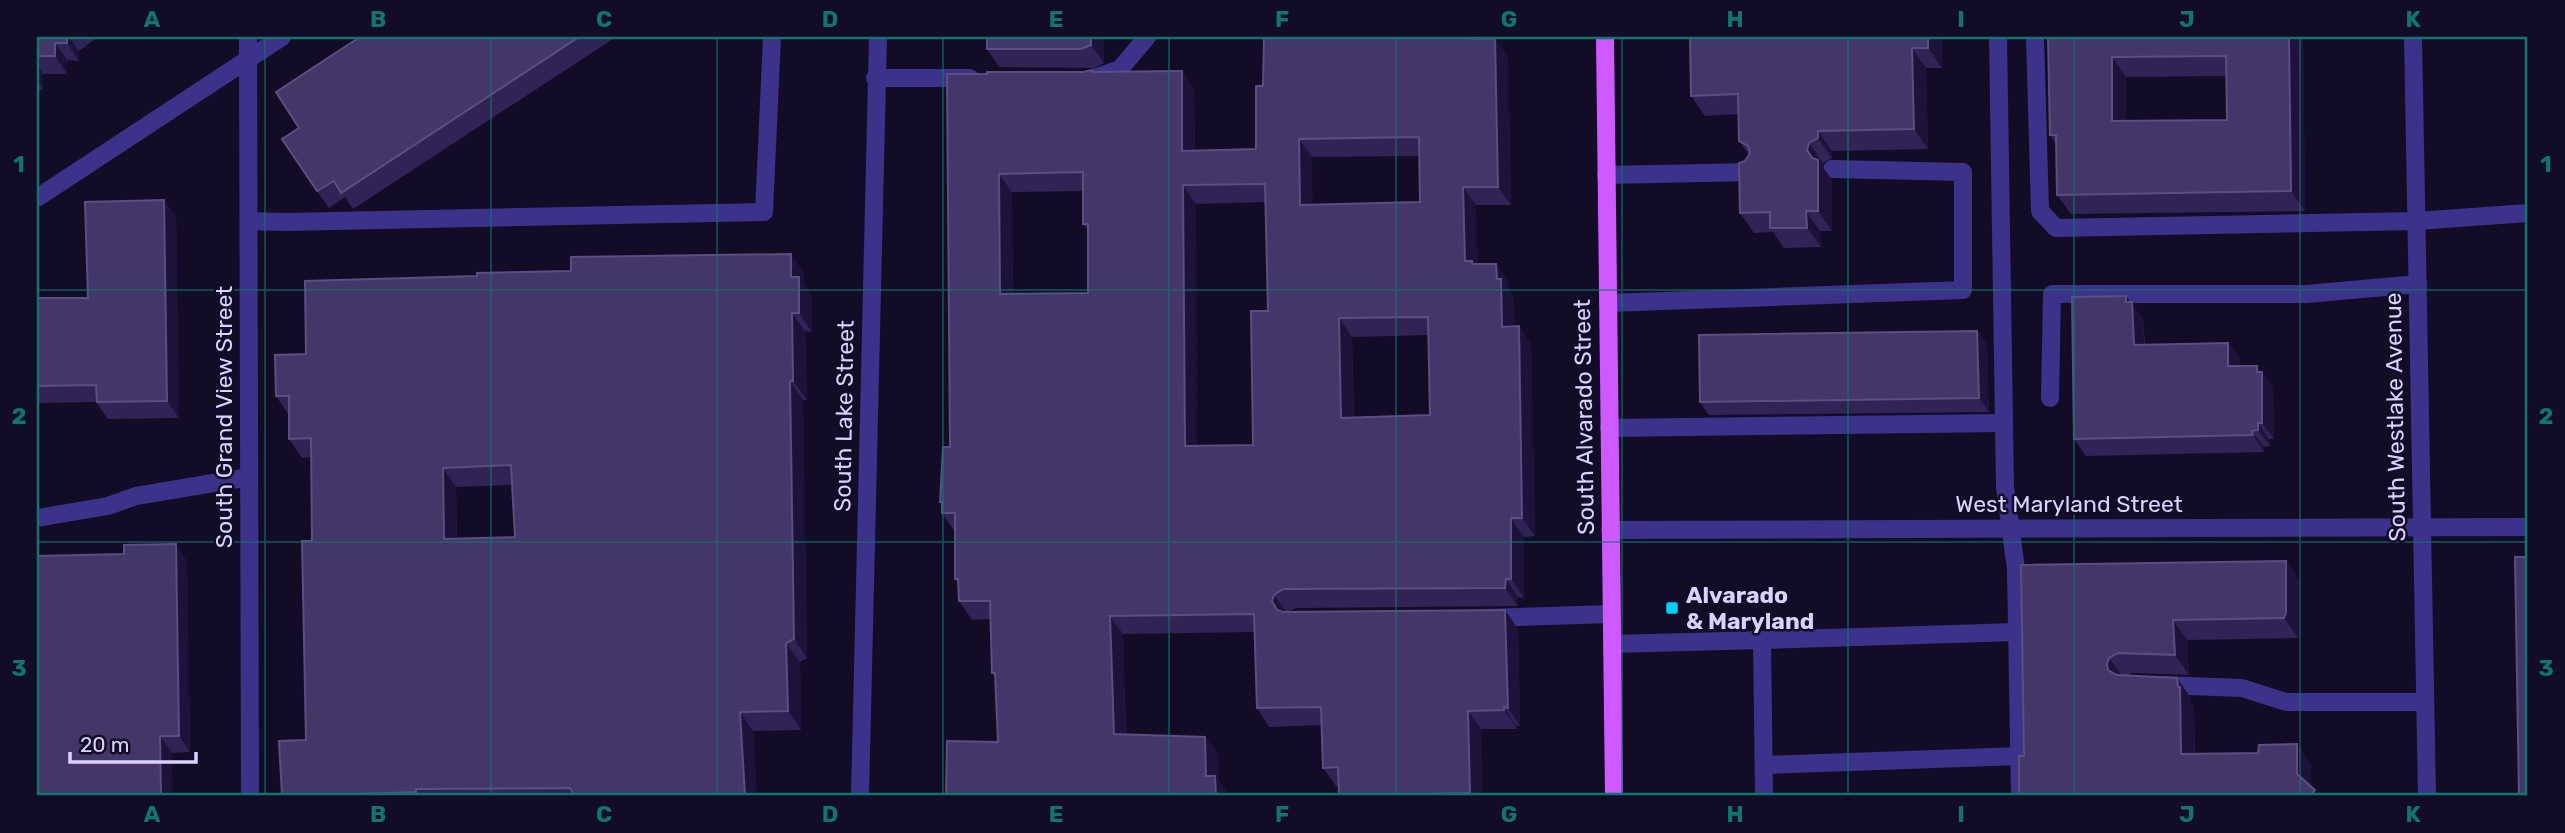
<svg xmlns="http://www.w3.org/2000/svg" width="2565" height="833" viewBox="0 0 2565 833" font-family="Rubik,sans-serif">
<rect width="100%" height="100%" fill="#130c26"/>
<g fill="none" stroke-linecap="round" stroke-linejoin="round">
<g stroke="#3c328a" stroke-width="18">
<path d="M1998,37L2005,487L2016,569L2020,796"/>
<path d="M2035,37L2040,211L2056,228L2416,221L2528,213"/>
<path d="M875,78H970"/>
<path d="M1092,79L1120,69L1147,37"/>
<path d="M1606,175L1753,172"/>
<path d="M249,221L287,222L764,212L772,37"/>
<path d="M1608,303L1963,290V172L1832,169"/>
<path d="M2050,398L2052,294H2307L2418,284"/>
<path d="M1609,428L2004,423"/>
<path d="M37,518L108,506L136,496L249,477"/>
<path d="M1488,618L1611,614"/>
<path d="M1762,640L2016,632"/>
<path d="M1612,644L1762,640L1764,796"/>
<path d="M2161,685L2242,688L2286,702H2425"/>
<path d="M1764,765L2020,756"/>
</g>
<g stroke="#3c328a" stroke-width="18">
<path d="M248,37L250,796"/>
<path d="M37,198L282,37"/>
<path d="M1610,530L2528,527"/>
<path d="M860,796L878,37"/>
</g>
<path stroke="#3c328a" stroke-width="18" d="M2413,37L2427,796"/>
<path stroke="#cd59ff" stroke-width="18" d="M1605,37L1614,796"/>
</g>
<g fill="#322356" fill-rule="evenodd">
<path d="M37,37H98L79,51V61L67,60V74H43V90H37Z"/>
<path d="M360,37H616L353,209L345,197L329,208L317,191L299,128Z"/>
<path d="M987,37H1104V63L1094,68L999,67L987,49Z"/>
<path d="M1264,37H1485V38L1508,56L1511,205H1476L1477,264L1509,282V290L1514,297V327L1519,326L1531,345L1535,536L1524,537V598L1518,597V606L1296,608L1288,612L1518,629L1520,726H1516L1517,729H1481L1482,796H1339V786H1336L1323,768L1322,725L1269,727L1257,708L1255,632L1123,634L1126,734L1205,737L1218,755L1219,781L1228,794L998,742L995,678L992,673L990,619L972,620L959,601V584L955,579V532L942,513V506L940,502L950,447L947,74L1083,72L1092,70L1094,72L1182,71L1194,89L1195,150L1256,149L1263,86ZM1419,156L1420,202L1312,205V157ZM1083,191V224L1088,230V293L1013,294L1012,192ZM1265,202L1268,311L1253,445L1197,446L1196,204ZM1429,335L1430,415L1354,417L1352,337Z"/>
<path d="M1942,37V68H1926L1928,149L1832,151V158L1823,163L1822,166L1832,180V231H1820L1821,247L1784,248L1773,232L1754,233L1740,213L1745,161L1749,155L1739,141L1738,114L1705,116L1691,96Z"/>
<path d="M2048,37H2303L2305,211L2071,214L2057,195L2056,144L2050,135ZM2226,76L2227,120H2126V77Z"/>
<path d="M164,200L176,217L179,418L108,419L96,402L37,403V298H88Z"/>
<path d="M804,273V285L812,296V332L805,331L807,400H803L807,658L800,662L801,730L753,731L757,796H283L282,795L306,740L312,541L311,457L302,458L289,439V415L276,396L306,354ZM512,485L515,537L457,538L456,487Z"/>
<path d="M2130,302L2143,319L2145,345L2228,343L2240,360V366H2257L2273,388L2274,439H2269L2270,446L2264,447V452L2086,456L2074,439Z"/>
<path d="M1977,331L1987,345L1989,412L1709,415L1700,402Z"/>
<path d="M187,561L190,752L172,753L37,796Z"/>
<path d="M2021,565L2300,581V633L2298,638L2187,640L2189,675L2132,673L2126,676L2191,698V703L2194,707L2195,754L2311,764V787L2319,796H2019L2024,756Z"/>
</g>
<g fill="#1e123b">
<path d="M67,37H69L79,51V61L67,43Z"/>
<path d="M1091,37H1104V63L1091,45Z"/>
<path d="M1928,37H1942V68L1928,48Z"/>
<path d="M2289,37H2303L2305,211L2291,191Z"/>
<path d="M1495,38L1508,56L1511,205L1498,187Z"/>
<path d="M55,43L67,60V74L55,56Z"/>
<path d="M1912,48L1926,68L1928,149L1914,129Z"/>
<path d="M2112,57L2126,77V141L2112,121Z"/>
<path d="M37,65L43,74V90L37,80Z"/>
<path d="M1182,71L1194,89L1195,169L1182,151Z"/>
<path d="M1818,131L1832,151V158L1818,138Z"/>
<path d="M1299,139L1312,157L1313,223L1300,205Z"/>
<path d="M1809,143L1823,163L1822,166L1832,180V231L1818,211L1812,158L1807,150Z"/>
<path d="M999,174L1012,192L1013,312L1000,294Z"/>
<path d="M1183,185L1196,204L1197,464L1185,446Z"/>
<path d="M1463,187L1476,205L1478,269L1465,261Z"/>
<path d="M164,200L176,217L179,418L167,401Z"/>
<path d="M1806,211L1820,231L1821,247L1807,228Z"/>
<path d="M791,254L804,273V285L812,296V332L799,313L791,277Z"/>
<path d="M1496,264L1509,282V290L1514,297L1515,345L1502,327L1497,279Z"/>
<path d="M2126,296L2143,319L2145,361L2134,345L2126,302Z"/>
<path d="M792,313L805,331L807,400L793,381Z"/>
<path d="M1339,318L1352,337L1354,436L1341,418Z"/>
<path d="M1519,326L1531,345L1535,536L1522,518Z"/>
<path d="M1977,331L1987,345L1989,412L1979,398Z"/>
<path d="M2228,343L2240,360V383L2228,366Z"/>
<path d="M2257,366L2273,388L2274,439L2262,423Z"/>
<path d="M790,381L803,400L807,658L794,639Z"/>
<path d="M2258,423L2269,439L2270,446L2258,430Z"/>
<path d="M2252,431L2264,447V452L2253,435Z"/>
<path d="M443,468L456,487L457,557L444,539Z"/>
<path d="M1511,518L1524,537V598L1511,579Z"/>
<path d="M176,544L187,561L190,752L179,736Z"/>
<path d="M2286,561L2300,581V633L2298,638L2284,618Z"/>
<path d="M1506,579L1518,597V606L1505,588Z"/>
<path d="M1274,595L1287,613L1277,610L1272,601Z"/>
<path d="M1505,610L1518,629L1520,726L1508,708Z"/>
<path d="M1110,616L1123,634L1126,752L1114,734Z"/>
<path d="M2173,620L2187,640L2189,675L2175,655Z"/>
<path d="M786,643L800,662L801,730L788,711Z"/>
<path d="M2109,658L2123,677L2121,684L2108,670L2107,664Z"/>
<path d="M2177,678L2191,698V703L2194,707L2195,774L2181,754Z"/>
<path d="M1504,707L1516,726L1517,729L1504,710Z"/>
<path d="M1468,711L1481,729L1482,796H1472L1470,793Z"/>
<path d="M740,712L753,731L757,796H745Z"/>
<path d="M160,736L172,753L173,796H161Z"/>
<path d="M1205,737L1218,755L1219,781L1228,794V796H1216L1206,776Z"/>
<path d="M2297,744L2311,764V793L2297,774Z"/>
<path d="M2315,790L2319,796H2310Z"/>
</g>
<g fill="#443668" stroke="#5b4e80" stroke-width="2" fill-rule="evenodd">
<path d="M37,37H67V43H55V56H37Z"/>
<path d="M360,37H579L341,193L334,181L317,191L282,139L299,128L276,92Z"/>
<path d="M987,37H1091V45L1081,49H987Z"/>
<path d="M1264,37H1472V39L1495,38L1498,187H1463L1465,261H1472V264H1496L1497,279H1501L1502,327L1519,326L1522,518H1511V579H1506L1505,588L1283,589L1274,595L1272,601L1277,610L1283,612L1505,610L1508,708L1504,707V710L1468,711L1470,793L1339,796L1338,767L1323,768L1321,707L1257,708L1254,614L1110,616L1114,734L1205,737L1206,776H1215L1216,796H946L947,741L998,742L995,673H992L990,601H959L958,579H955V513H942V502H940L943,447H950L947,74H987V72H1083L1092,70V72L1182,71V151L1256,149V86H1263ZM1419,137L1420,202L1300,205L1299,139ZM1083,172V224H1088V293L1000,294L999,174ZM1265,184L1268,311H1251L1253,445L1185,446L1183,185ZM1428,317L1430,415L1341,418L1339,318Z"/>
<path d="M1690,37H1928V48H1912L1914,129L1818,131V138L1809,143L1807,150L1812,158L1818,160V211H1806L1807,228H1770V212L1740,213L1739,163L1745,161L1750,153L1748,146L1739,141L1738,94L1691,96Z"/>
<path d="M2048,37H2289L2291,191L2057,195L2056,135H2050ZM2226,56L2227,120L2112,121V57Z"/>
<path d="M164,200L167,401L97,402L96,385L37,386V298H88L85,202Z"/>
<path d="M791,254V277H799V313H792L793,381H790L794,639L786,643L788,711L740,712L745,796H575L570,788L416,789V792L328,795H282L279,741L306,740L302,541H312L311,438L289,439V396H276L275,355L306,354L305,281L477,276V273L571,271V257ZM511,465L515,537L444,539L443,468Z"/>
<path d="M2126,296V302H2132L2134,345L2228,343V366H2257V372H2262V423H2258V430L2252,431L2253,435L2074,439L2072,297Z"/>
<path d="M1977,331L1979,398L1700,402L1699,335Z"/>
<path d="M176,544L179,736H160L161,796H37V556L124,554V545Z"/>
<path d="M2515,557H2528V796H2519Z"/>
<path d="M2286,561V613L2284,618L2173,620L2175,655L2118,653L2109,658L2107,664L2108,670L2117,675L2177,678L2178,687H2180L2181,754L2258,753L2259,745L2297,744V774L2315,790L2310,796H2019V756H2024L2021,565Z"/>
</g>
<path fill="none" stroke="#0f766e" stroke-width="2" stroke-opacity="0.55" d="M265,37V796M491,37V796M717,37V796M943,37V796M1169,37V796M1396,37V796M1622,37V796M1848,37V796M2074,37V796M2300,37V796M37,290H2528M37,542H2528"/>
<rect fill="#00d0fd" stroke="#130c26" stroke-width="2.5" x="1665" y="601" width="14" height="14" rx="3.5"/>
<g text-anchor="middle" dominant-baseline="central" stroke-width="5" stroke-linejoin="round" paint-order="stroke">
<g font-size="23" fill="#dad2ff" stroke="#130c26">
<text transform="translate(844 416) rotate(-89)">South Lake Street</text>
<text transform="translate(224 417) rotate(-90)">South Grand View Street</text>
<text transform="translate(1584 417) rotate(-91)">South Alvarado Street</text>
<text transform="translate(2395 417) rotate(-91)">South Westlake Avenue</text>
<text x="2069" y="504">West Maryland Street</text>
</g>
<g font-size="23" font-weight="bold" fill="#dad2ff" stroke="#130c26" text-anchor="start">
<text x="1686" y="595">Alvarado<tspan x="1686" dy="26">&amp; Maryland</tspan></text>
</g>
</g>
<rect width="2565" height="833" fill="none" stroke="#130c26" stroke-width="77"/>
<path d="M70 752v10h126v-10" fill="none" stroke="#dad2ff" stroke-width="3.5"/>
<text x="80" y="752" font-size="21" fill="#dad2ff" stroke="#130c26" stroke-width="5" paint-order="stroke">20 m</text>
<rect x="38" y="38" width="2488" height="756" fill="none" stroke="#0f766e" stroke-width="2.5"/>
<g font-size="23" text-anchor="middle" font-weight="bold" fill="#0f766e">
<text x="152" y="27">A</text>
<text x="378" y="27">B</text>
<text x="604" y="27">C</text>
<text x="830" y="27">D</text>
<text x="1056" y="27">E</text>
<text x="1282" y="27">F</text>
<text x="1509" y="27">G</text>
<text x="1735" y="27">H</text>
<text x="1961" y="27">I</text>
<text x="2187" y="27">J</text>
<text x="2413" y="27">K</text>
<text x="19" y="172">1</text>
<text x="2546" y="172">1</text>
<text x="19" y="424">2</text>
<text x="2546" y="424">2</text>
<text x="19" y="676">3</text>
<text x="2546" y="676">3</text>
<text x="152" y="822">A</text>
<text x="378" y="822">B</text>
<text x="604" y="822">C</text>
<text x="830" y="822">D</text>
<text x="1056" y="822">E</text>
<text x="1282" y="822">F</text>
<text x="1509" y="822">G</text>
<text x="1735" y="822">H</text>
<text x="1961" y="822">I</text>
<text x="2187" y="822">J</text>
<text x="2413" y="822">K</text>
</g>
</svg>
